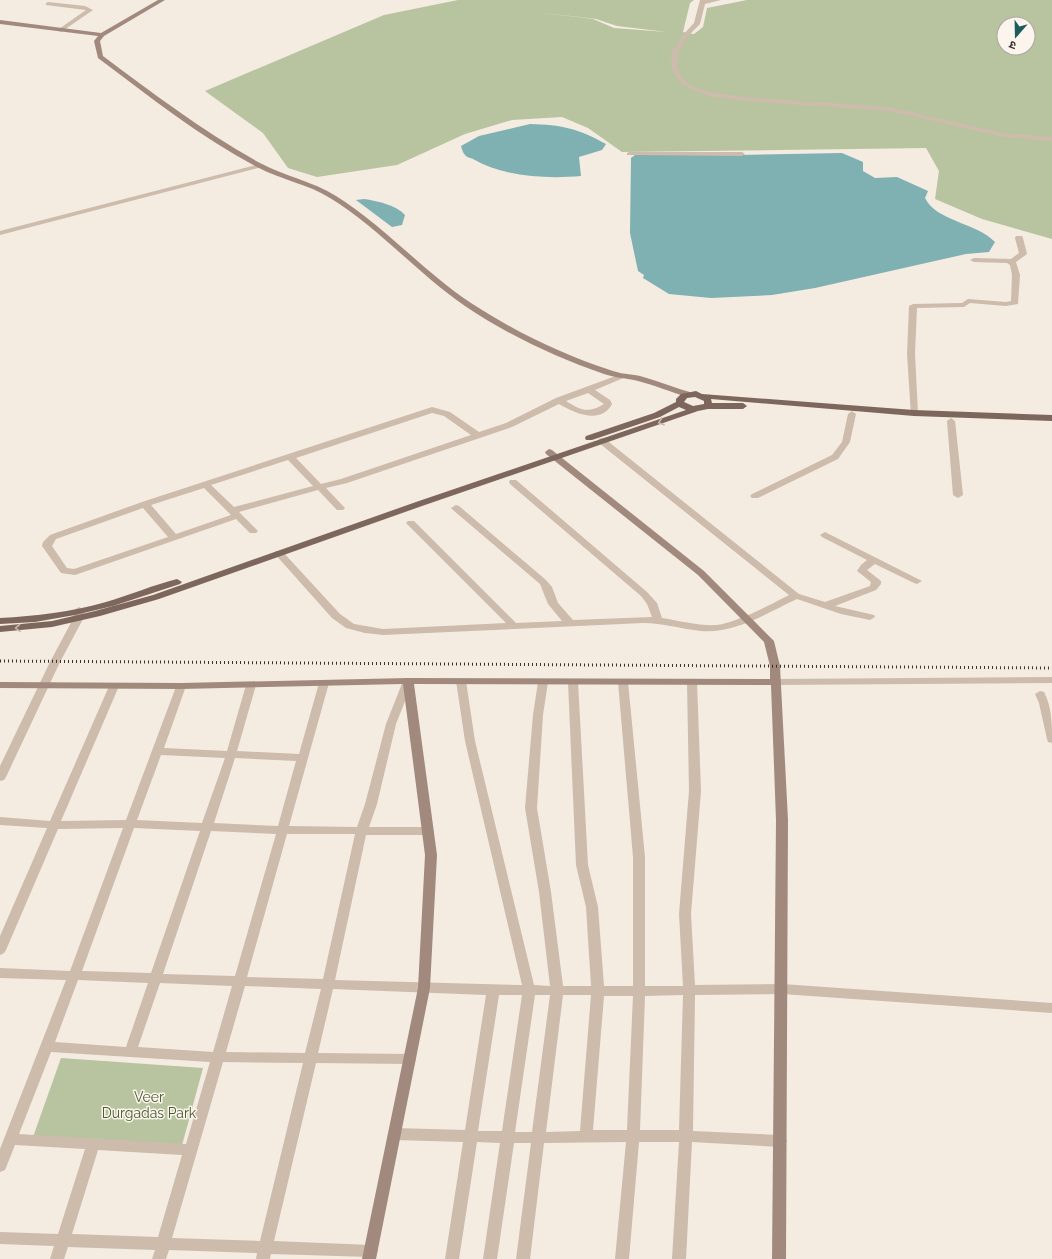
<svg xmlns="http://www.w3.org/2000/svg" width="1052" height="1259" viewBox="0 0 1052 1259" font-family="Raleway,'Noto Sans Devanagari',sans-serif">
<rect width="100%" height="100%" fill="#f4ebe1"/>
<g fill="#b8c4a0" fill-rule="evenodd">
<path d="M458,0H694L690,3L683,32L694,34L703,27L707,8L747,0H1052V239L982,219L935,199L939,171L926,148L622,152L588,128L562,117L512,120L465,134L397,165L317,177L288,168L263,133L205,91L384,15ZM536,12L596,19L617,26L667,32L614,28L593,19ZM1004,24H1028V48H1004Z"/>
<path d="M61,1058L203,1068L181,1149L33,1137Z"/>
</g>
<g fill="#7fb0b2">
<path d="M530,124C562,125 577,128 606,144L602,150L579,157L581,176C547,179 504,177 473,159C471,158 466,157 465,155C463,153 462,149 461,146L479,136Z"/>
<path d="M842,153L863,162V171L875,178L897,177L928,191L925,198C936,221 977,223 995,242L989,252L966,254L815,288L772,295L711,298L669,294L643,278L644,275L638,271L630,233L631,158L635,155H738Z"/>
<path d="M364,199C377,201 396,205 405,215L402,225L392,227L356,200Z"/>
</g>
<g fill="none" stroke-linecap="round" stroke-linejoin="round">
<g fill="#cdbbac" fill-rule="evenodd">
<path d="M700,0H721L705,4L700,24L687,37L678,52L677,64L679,72L686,82L694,87L710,92L744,97L889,107L1004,133L1052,137V141L1004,137L889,111L744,101L709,96L690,89L682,84L673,72L671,64L672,52L683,35L694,23Z"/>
<path d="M48,2L85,6L93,10L61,32L59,31V29L86,10L46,5V3Z"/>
<path d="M629,152H742L745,154L742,156L627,155V153Z"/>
<path d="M260,164L262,165V167L0,235V231Z"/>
<path d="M1016,236H1022L1023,238L1027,254L1016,262L1020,275L1018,304L1006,306L970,303L964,307L917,308L915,354L918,413L914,416L911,415L907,354L909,306L913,304L962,303L968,299L1006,302L1011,301L1012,275L1010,265L1007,263L974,262L970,260L974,258L1011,259L1019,253L1015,238Z"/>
<path d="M621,374H624L628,376L595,390L610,400L612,404C601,425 574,413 559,404L512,427L347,483L326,488L343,506L345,508L343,510H337L318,490L239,512L258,531L256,533H250L236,519L75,575L61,573L42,546L43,542L50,535L142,502L429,408L432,407L450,412L479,432L506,423L556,398ZM588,393L604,404C587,414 581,410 566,401ZM432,413L444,416L471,435L341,479L321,484L296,458ZM288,460L313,486L234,507L211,485ZM204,488L231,515L176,534L151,505ZM143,508L168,537L74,569L67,568L52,546L56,539Z"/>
<path d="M852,411L856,414L850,442L838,459L758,498H752L750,496L752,494L832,455L842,442L848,414Z"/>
<path d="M951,418L955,421L963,495L958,498L953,495L947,421Z"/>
<path d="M602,438L605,439L799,594L825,602L870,586L871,582L857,571L861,565L867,560L822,537L820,535L825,532L922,581L917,584L914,583L875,564L867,570L881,581V584L876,590L835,606L874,615L875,617L870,620L841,614L797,599C767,613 734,634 701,631C681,629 663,623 643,623L383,635L365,633L346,628L332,618L274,553L276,551H282L340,614L354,624L383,629L506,623L406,523L408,521H414L516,623L562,621L548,604L540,584L453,510L451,508L456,505L459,506L546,580L552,587L558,603L573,620L652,617L647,604L641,596L510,484L509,482L510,480H516L647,592L657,603L662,618C680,621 699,626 717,625C736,623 772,604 789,595L599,443L598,441L599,439Z"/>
<path d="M79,607L84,610L83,619L60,662L6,777L4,780L0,781V766L50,662L73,619L74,610Z"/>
<path d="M1052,677V683L775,685L770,682L775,679Z"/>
<path d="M408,678L413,681L396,724L377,804L369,827H428L432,828L434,831L432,834L428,835H366L335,980L522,985L465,741L456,681L461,678L466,681L475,741L534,985L550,986L539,892L525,808L533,715L538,682L543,679L548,682L543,715L537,808L551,892L563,986H591L586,907L576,865L568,682L573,679L578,682L588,865L598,907L604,986H633V857L618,682L623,679L628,682L645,857V986H683L679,914L689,791L687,682L692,679L697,682L701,791L691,914L695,985L782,984L1052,1003V1013L782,994L695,995L693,1131L780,1135L785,1137L787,1141L785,1145L780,1147L692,1142L686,1259H672L679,1142H639L629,1259H615L626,1142L544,1143L530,1259H516L531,1143H514L497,1259H483L500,1143L477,1142L459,1259H445L463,1142L395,1140L390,1138L388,1134L390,1130L395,1128L465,1130L486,995L333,989L318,1053L410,1054L415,1055L416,1059L415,1063L410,1064L316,1063L274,1241L371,1245L376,1247L378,1251L376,1255L371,1257L271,1254L270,1259H256L257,1253L169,1250L166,1259H152L155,1250L68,1247L64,1259H50L54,1246L0,1244V1232L58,1234L85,1149L15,1145L5,1170L0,1172V1149L66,980L0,978V968L70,971L123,828L58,829L6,950L4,953L0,955V936L47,828L0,825V817L50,821L110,684H118L119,686L61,821L126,820L177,684H185L186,686L164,748L227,751L246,685L251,682L256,685L237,751L299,754L319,683L324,680L329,683L289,826L357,827L365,804L386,724L403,681ZM161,755L225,758L202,823L137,820ZM235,758L296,761L278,826L214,823ZM134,828L200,831L151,973L82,971ZM211,831L276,834L235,976L163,974ZM287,834H355L323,979L247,977ZM78,980L148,983L126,1047L55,1042ZM160,983L232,986L213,1052L138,1047ZM245,986L321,989L305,1053L226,1052ZM499,995H522L502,1131H478ZM535,995H550L532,1132H515ZM563,995H591L580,1131L546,1132ZM683,995L679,1130H640L645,996ZM604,996H633L627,1130H593ZM51,1052L210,1062L186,1144L19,1134ZM223,1062L303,1063L260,1241L172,1238ZM98,1150L182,1155L158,1237L72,1234Z"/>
<path d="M1040,691L1044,692C1052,707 1052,725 1052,743L1048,742L1047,739L1039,703L1035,694Z"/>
</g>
<g fill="#a18a7d" fill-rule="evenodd">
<path d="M158,0H165L104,36L100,41L103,56C154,94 204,132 260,163C284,176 312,181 336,196C384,226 423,271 471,303C514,331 561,354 610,370C620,374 630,374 640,376C658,381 675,388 693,393L694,395L693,397H687C671,392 654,385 638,381C627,378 615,378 604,374C555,357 508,335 465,306C417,273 379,228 330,198C308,184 281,180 257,167C200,137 150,97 98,58L94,41L98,36L0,24V20L101,33Z"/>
<path d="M549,449L552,450L704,571L774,641L780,666L788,820L786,1259H772L776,820L771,685L414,684L437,855L430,988L376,1259H362L418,988L425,855L403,684L181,689L0,688V682L181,683L408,678L770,679V666L764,642L698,575L546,454L545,452Z"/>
</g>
<g fill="#7d675c" fill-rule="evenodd">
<path d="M696,391L702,394L914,410L1052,415V421L914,416L711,399L712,403H743L747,406L743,409H708L698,411L422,506L159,599L100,616L52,627L0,632V626L52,621L95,611L153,595L416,502L686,410L679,407L660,417L592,440H586L585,438L586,436L654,413L676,402V399L681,394ZM695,397L704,401V404L693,406L684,402L687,398Z"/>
<path d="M177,579L182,582L180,584L113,606L75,615L35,622L0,624V618C36,616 71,612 106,602C130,595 153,585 177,579Z"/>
</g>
<path stroke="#3b302b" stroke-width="3" stroke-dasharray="1 3" stroke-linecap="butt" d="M0,661L1052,668"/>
</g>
<defs><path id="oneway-chevron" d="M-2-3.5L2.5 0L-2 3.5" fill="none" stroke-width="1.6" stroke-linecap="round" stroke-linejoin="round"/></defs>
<g stroke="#c2b5ac">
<use href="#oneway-chevron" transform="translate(661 422) rotate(161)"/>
<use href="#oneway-chevron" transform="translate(18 628) rotate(177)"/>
</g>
<g text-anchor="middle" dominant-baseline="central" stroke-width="3" stroke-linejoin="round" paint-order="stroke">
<g font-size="14" fill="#4a5a2e" stroke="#fbf5ee">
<text x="149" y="1097">Veer<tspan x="149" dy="16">Durgadas Park</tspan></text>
</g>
</g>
<g transform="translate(1016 36) rotate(200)"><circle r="19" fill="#fbf5ee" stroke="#aea6a0"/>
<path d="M0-3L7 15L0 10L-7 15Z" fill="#1f5a5e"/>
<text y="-6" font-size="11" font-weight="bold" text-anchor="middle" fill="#3b302b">उ</text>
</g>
</svg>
